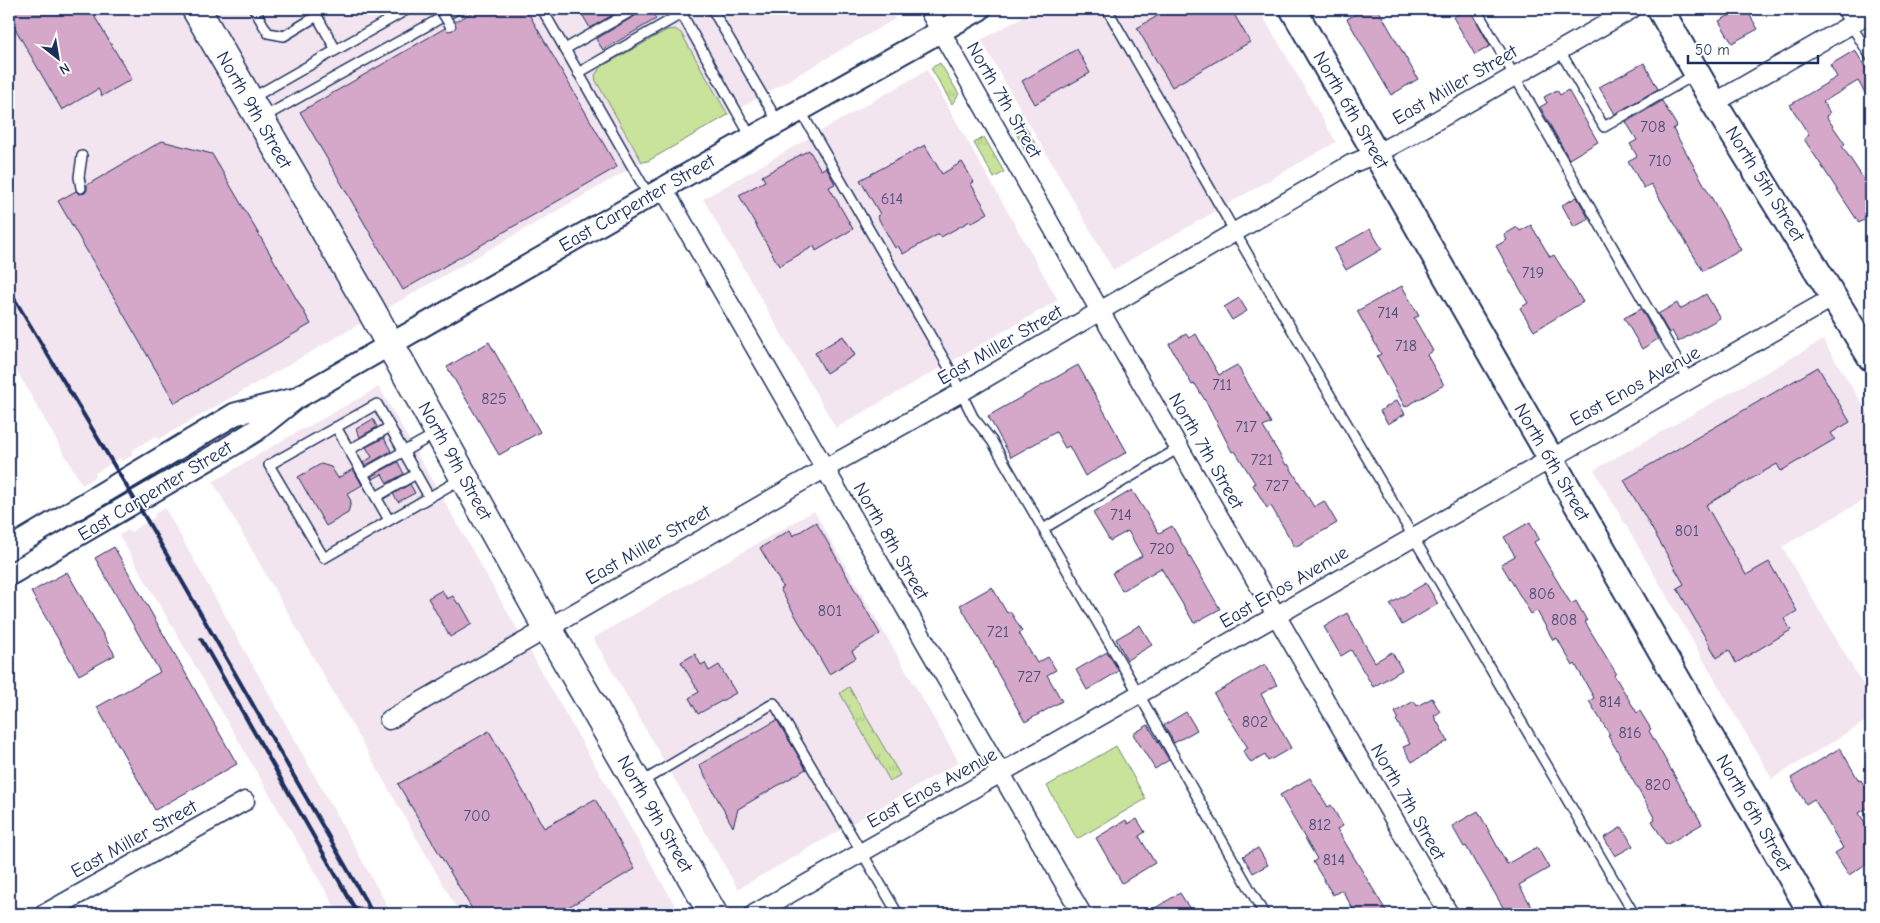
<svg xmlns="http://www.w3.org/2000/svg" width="1880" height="923" viewBox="0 0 1880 923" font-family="'Comic Neue',sans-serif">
<defs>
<pattern id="grass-tufts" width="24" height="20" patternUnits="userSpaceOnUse" patternTransform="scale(1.25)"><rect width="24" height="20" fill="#c9e39a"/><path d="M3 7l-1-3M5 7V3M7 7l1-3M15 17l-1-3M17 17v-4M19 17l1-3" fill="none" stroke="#acc387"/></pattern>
</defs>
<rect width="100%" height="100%" fill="#fff"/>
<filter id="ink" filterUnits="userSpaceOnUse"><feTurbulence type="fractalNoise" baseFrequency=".02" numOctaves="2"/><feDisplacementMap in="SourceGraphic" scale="10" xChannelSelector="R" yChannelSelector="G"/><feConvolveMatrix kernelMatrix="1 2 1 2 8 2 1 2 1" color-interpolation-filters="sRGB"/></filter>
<g filter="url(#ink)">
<g fill="#f2e5ef">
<path d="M9,9H889L895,19L728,115L678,30H667L601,67L596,81L642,162L159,439L156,436L131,451L133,455L122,461L120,458L95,473L96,476L82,485L9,357Z"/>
<path d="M1037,9H1259L1336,142L1113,270L981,40Z"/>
<path d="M927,70L1058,300L836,428L703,199Z"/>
<path d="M1823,340L1871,418V496L1782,547L1871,698V718L1772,779L1594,470Z"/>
<path d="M379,387L680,914H460L213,482L300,430L306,428Z"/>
<path d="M165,508L166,510L392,914H339L119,535L128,530L130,532L155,517L154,514Z"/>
<path d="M814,511L959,762L738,889L593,638Z"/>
</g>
<g fill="url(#grass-tufts)" stroke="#72897c">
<path d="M940,63L959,94L952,104L931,68Z"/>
<path d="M1023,123L1039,150L1026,153L1015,131Z"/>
<path d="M984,137L1004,172L994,178L974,143Z"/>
<path d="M849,687L900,775L890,781L840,693Z"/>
</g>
<g fill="#c9e39a" stroke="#72897c">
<path d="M675,29L681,33L728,115L648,161L642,162L596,81L595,75L601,67L667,30Z"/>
<path d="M1116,746L1146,799L1077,839L1047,786Z"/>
</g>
<g fill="#d5a7c9" stroke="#1b2f5e">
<path d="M9,9H90L132,79L102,96L98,89L62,110L9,18Z"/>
<path d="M478,9H526L617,167L403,290L300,112L445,28L448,31L453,30L456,27L455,22Z"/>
<path d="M579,9H623L590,28Z"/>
<path d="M641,9H650L656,19L603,50L596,39L638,14Z"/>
<path d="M1169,9H1231L1250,42L1172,87L1137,28Z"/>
<path d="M1365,9H1378L1418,79L1391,95L1347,19Z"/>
<path d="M1456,9H1470L1490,46L1475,55L1453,17L1459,14Z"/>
<path d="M1741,9H1746L1758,29L1732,43L1719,21Z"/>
<path d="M1077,49L1090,73L1035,104L1022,81Z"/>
<path d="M1855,50L1871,77V103L1858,81L1823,102L1830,113L1826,116L1845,144L1842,146L1871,190V215L1859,223L1804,139L1809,135L1790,105L1837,77L1830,65Z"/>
<path d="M1644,63L1658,89L1615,114L1599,87Z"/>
<path d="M1557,90L1560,95L1568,90L1598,142L1569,159L1540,107L1547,103L1544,97Z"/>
<path d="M1662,101L1677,126L1673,129L1741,250L1703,271L1651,184L1644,188L1628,161L1637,156L1630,144L1637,140L1626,122Z"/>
<path d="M162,141L212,154L311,324L175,403L58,201L76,191L79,194L85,193L87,190V185Z"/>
<path d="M925,145L942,174L962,162L974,182L971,184L988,213L971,223L970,221L941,237L939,234L903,254L898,246L895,248L877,216L880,214L860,180Z"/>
<path d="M809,150L821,170L826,167L835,184L829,187L853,229L816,251L814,246L779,266L739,195L765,181L762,176Z"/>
<path d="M1577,197L1589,219L1574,227L1562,205Z"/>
<path d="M1531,225L1550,257L1554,255L1583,302L1534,331L1520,308L1528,303L1496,246L1507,240L1504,235L1517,227L1520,231Z"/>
<path d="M1370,229L1382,249L1346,270L1334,249Z"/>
<path d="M1402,286L1419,316L1414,318L1433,351L1427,355L1444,385L1405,407L1377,356L1381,354L1357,311Z"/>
<path d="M1706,294L1720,318L1678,342L1672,331L1669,333L1658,314L1677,303L1680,309Z"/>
<path d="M1239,298L1247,311L1232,320L1224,307Z"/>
<path d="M1641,309L1658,339L1642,349L1624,318Z"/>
<path d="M1186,334L1189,338L1196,334L1219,375L1237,365L1271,423L1263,427L1286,465L1288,464L1314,507L1324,501L1337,523L1295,547L1271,506L1267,508L1253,485L1255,483L1235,451L1232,452L1208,405L1195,384L1192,385L1169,344Z"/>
<path d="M843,336L855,355L826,373L815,353Z"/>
<path d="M489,342L540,432L499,455L447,367Z"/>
<path d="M1078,365L1127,452L1085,476L1069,446L1065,448L1056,432L1011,457L988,416Z"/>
<path d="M1818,367L1850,422L1831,433L1835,439L1781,471L1777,464L1706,505L1746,575L1769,562L1797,611L1784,619L1791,630L1736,663L1729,650L1717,658L1677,588L1684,584L1624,480Z"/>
<path d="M1397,400L1405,414L1388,424L1380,411Z"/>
<path d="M373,419L377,427L360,437L356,429Z"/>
<path d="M384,438L391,451L365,466L363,463L372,457L366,447Z"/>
<path d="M398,462L404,474L387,483L382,474L373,479L371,476Z"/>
<path d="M321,464L331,467L338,478L353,469L362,485L347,494L351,501L348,513L326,526L298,477Z"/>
<path d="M410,484L415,493L398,502L393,494Z"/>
<path d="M1132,490L1159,533L1172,526L1220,609L1194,623L1161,568L1122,591L1112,573L1142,556L1128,531L1110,541L1093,513Z"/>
<path d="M816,522L880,634L852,651L856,658L829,674L780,589L783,587L760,548L790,530L793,536Z"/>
<path d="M1530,522L1539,539L1534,542L1571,604L1576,601L1587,621L1585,622L1616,673L1614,675L1637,713L1640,711L1651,729L1649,731L1702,824L1666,845L1652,821L1655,819L1619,756L1620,755L1608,736L1610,735L1589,701L1594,698L1575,664L1573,666L1557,638L1553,640L1537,611L1531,614L1501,564L1515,556L1504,537Z"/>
<path d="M114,547L237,764L155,810L97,707L160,672L95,558Z"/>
<path d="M67,572L115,655L79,675L31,592Z"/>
<path d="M1426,583L1438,604L1402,625L1390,604Z"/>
<path d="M992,587L1007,613L1010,611L1022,631L1019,633L1037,663L1048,657L1056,670L1047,675L1062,701L1025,722L992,663H993L960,605Z"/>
<path d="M442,590L447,599L453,596L458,604L460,603L472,624L450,637L428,598Z"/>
<path d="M1347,613L1375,662L1392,652L1402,670L1373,687L1351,650L1341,656L1324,627Z"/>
<path d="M1140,625L1152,645L1127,660L1116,639Z"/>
<path d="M1107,652L1119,671L1087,690L1076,670Z"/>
<path d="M695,654L701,665L705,663L709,671L719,665L736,693L698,714L689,698L699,692L681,662Z"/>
<path d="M1265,664L1277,685L1261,694L1291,748L1268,761L1265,755L1251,763L1243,751L1248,748L1214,694Z"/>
<path d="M1432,698L1440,712L1434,716L1448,741L1412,762L1403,747L1410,744L1396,720L1398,718L1395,712L1414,701L1417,706Z"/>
<path d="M1186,712L1197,730L1174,743L1164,725Z"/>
<path d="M777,720L806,769L738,809L733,827L699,765Z"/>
<path d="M1148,725L1169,760L1155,769L1133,734Z"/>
<path d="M489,731L544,828L595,799L635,869L556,914H475L398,784Z"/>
<path d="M1840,748L1859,781L1861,780L1871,797V806L1859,813L1871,833V861L1849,875L1835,853L1843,848L1814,799L1806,804L1791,778Z"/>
<path d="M1310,778L1328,807L1331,805L1343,826L1337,829L1388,914H1356L1342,890L1333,895L1313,862L1317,859L1280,795Z"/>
<path d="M1478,811L1507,864L1537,847L1549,868L1519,885L1536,914H1507L1478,865L1477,866L1466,846L1464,847L1452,826Z"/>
<path d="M1137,819L1145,832L1139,836L1155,863L1122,883L1096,838L1126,820L1128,824Z"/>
<path d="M1622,827L1633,846L1615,856L1604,838Z"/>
<path d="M1258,848L1268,865L1253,873L1243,856Z"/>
<path d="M1180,893L1193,914H1145Z"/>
</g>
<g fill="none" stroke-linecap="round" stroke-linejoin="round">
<defs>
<g id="service">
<path d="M254,9L268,33L284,36L317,16"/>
<path d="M317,9V16L336,50"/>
<path d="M542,9L649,196"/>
<path d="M679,9L751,137"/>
<path d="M712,9L778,122"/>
<path d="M1107,9L1247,253L1634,914"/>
<path d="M1476,9L1689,380"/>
<path d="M1841,9L1871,57"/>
<path d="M565,49L635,9"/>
<path d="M1559,49L1604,127L1696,74"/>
<path d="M578,73L683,13"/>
<path d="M252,98L408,9"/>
<path d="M800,110L948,366L973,417L992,441L1125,670L1264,914"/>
<path d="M262,118L457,9"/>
<path d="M81,188L79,177L82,156"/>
<path d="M336,427L389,520"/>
<path d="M349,450L390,427"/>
<path d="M363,474L437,433"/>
<path d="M376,497L416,474"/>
<path d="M429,497L377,404L269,465L324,558L461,479"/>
<path d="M1043,529L1179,448"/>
<path d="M640,783L774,703L898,914"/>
</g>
<g id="minor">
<path d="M928,9L1104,318L1449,914"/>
<path d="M1714,103L1871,13"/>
<path d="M663,188L1082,914"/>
<path d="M389,720L794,486L960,393L1351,164L1376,154L1413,134L1632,9"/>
<path d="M44,914L245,801"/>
<path d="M754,914L1834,297"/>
</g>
<g id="tertiary">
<path d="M9,549L235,414L290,400"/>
<path d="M9,575L226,449L255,431L295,399L751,138L980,9"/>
</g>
<g id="secondary">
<path d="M1293,9L1812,914"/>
<path d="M1660,9L1714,103L1871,358"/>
</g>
<path id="primary" d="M196,9L370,308L547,627L713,914"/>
</defs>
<use href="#service" stroke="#1b2f5e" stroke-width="12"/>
<use href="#minor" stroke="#1b2f5e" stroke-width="21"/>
<use href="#tertiary" stroke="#1b2f5e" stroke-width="25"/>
<use href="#secondary" stroke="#1b2f5e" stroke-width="29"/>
<use href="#primary" stroke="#1b2f5e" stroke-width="31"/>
<use href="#service" stroke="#fff" stroke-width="9"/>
<use href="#minor" stroke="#fff" stroke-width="18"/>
<use href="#tertiary" stroke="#fff" stroke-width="21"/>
<use href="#secondary" stroke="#fff" stroke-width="25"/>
<use href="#primary" stroke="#fff" stroke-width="28"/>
<g stroke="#1b2f5e" stroke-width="4">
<path d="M9,290L148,522L373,914"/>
<path d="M201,639L358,914"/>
</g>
<defs>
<path id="service-bridge" d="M440,9L450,25"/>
</defs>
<use href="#service-bridge" stroke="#1b2f5e" stroke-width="12" stroke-linecap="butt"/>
<use href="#service-bridge" stroke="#fff" stroke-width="9"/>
</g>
</g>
<g text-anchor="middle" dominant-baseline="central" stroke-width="4" stroke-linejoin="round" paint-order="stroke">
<g font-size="16" fill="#4a4d79">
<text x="1653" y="127">708</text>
<text x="1660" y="161">710</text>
<text x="892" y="199">614</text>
<text x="1533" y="273">719</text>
<text x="1388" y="313">714</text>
<text x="1406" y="346">718</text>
<text x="1222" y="385">711</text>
<text x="494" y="399">825</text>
<text x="1246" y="427">717</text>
<text x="1262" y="460">721</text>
<text x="1277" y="486">727</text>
<text x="1121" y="515">714</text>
<text x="1687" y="531">801</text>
<text x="1162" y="549">720</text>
<text x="1542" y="594">806</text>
<text x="830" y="611">801</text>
<text x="1564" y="620">808</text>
<text x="998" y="632">721</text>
<text x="1029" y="677">727</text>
<text x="1610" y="702">814</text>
<text x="1255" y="722">802</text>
<text x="1630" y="733">816</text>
<text x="1658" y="785">820</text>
<text x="477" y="816">700</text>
<text x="1320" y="825">812</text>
<text x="1334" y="860">814</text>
</g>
<g font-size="19" fill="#1b2f5e" stroke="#fff">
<text transform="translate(1455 85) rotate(-30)">East Miller Street</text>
<text transform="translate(1004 100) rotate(60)">North 7th Street</text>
<text transform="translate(254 110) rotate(60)">North 9th Street</text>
<text transform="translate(1351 110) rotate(60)">North 6th Street</text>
<text transform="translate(1765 184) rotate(58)">North 5th Street</text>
<text transform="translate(637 203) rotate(-30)">East Carpenter Street</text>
<text transform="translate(1000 345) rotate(-30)">East Miller Street</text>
<text transform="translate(1635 386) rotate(-29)">East Enos Avenue</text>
<text transform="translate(1206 451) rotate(60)">North 7th Street</text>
<text transform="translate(455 461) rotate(61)">North 9th Street</text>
<text transform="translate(1552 462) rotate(60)">North 6th Street</text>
<text transform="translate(155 491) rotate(-31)">East Carpenter Street</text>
<text transform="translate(891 541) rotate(60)">North 8th Street</text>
<text transform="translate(648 545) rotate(-30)">East Miller Street</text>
<text transform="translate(1284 587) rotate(-30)">East Enos Avenue</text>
<text transform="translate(932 788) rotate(-29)">East Enos Avenue</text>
<text transform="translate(1408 802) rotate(60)">North 7th Street</text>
<text transform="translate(1754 813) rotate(60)">North 6th Street</text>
<text transform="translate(655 814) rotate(60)">North 9th Street</text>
<text transform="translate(134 839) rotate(-29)">East Miller Street</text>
</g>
</g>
<rect width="1880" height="923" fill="none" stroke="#fff" stroke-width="30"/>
<rect x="15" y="15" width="1850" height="893" fill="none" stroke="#1b2f5e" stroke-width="2" filter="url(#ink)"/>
<g transform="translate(58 58) rotate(149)" stroke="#ffffff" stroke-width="4" paint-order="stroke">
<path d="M0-4L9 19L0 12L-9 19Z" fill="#1b2f5e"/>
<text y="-8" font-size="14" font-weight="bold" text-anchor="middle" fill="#1b2f5e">N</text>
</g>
<path d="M1688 55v8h130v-8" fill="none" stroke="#1b2f5e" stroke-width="2.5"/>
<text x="1695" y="55" font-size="15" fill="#1b2f5e" stroke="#ffffff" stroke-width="4" paint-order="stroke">50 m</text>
</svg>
